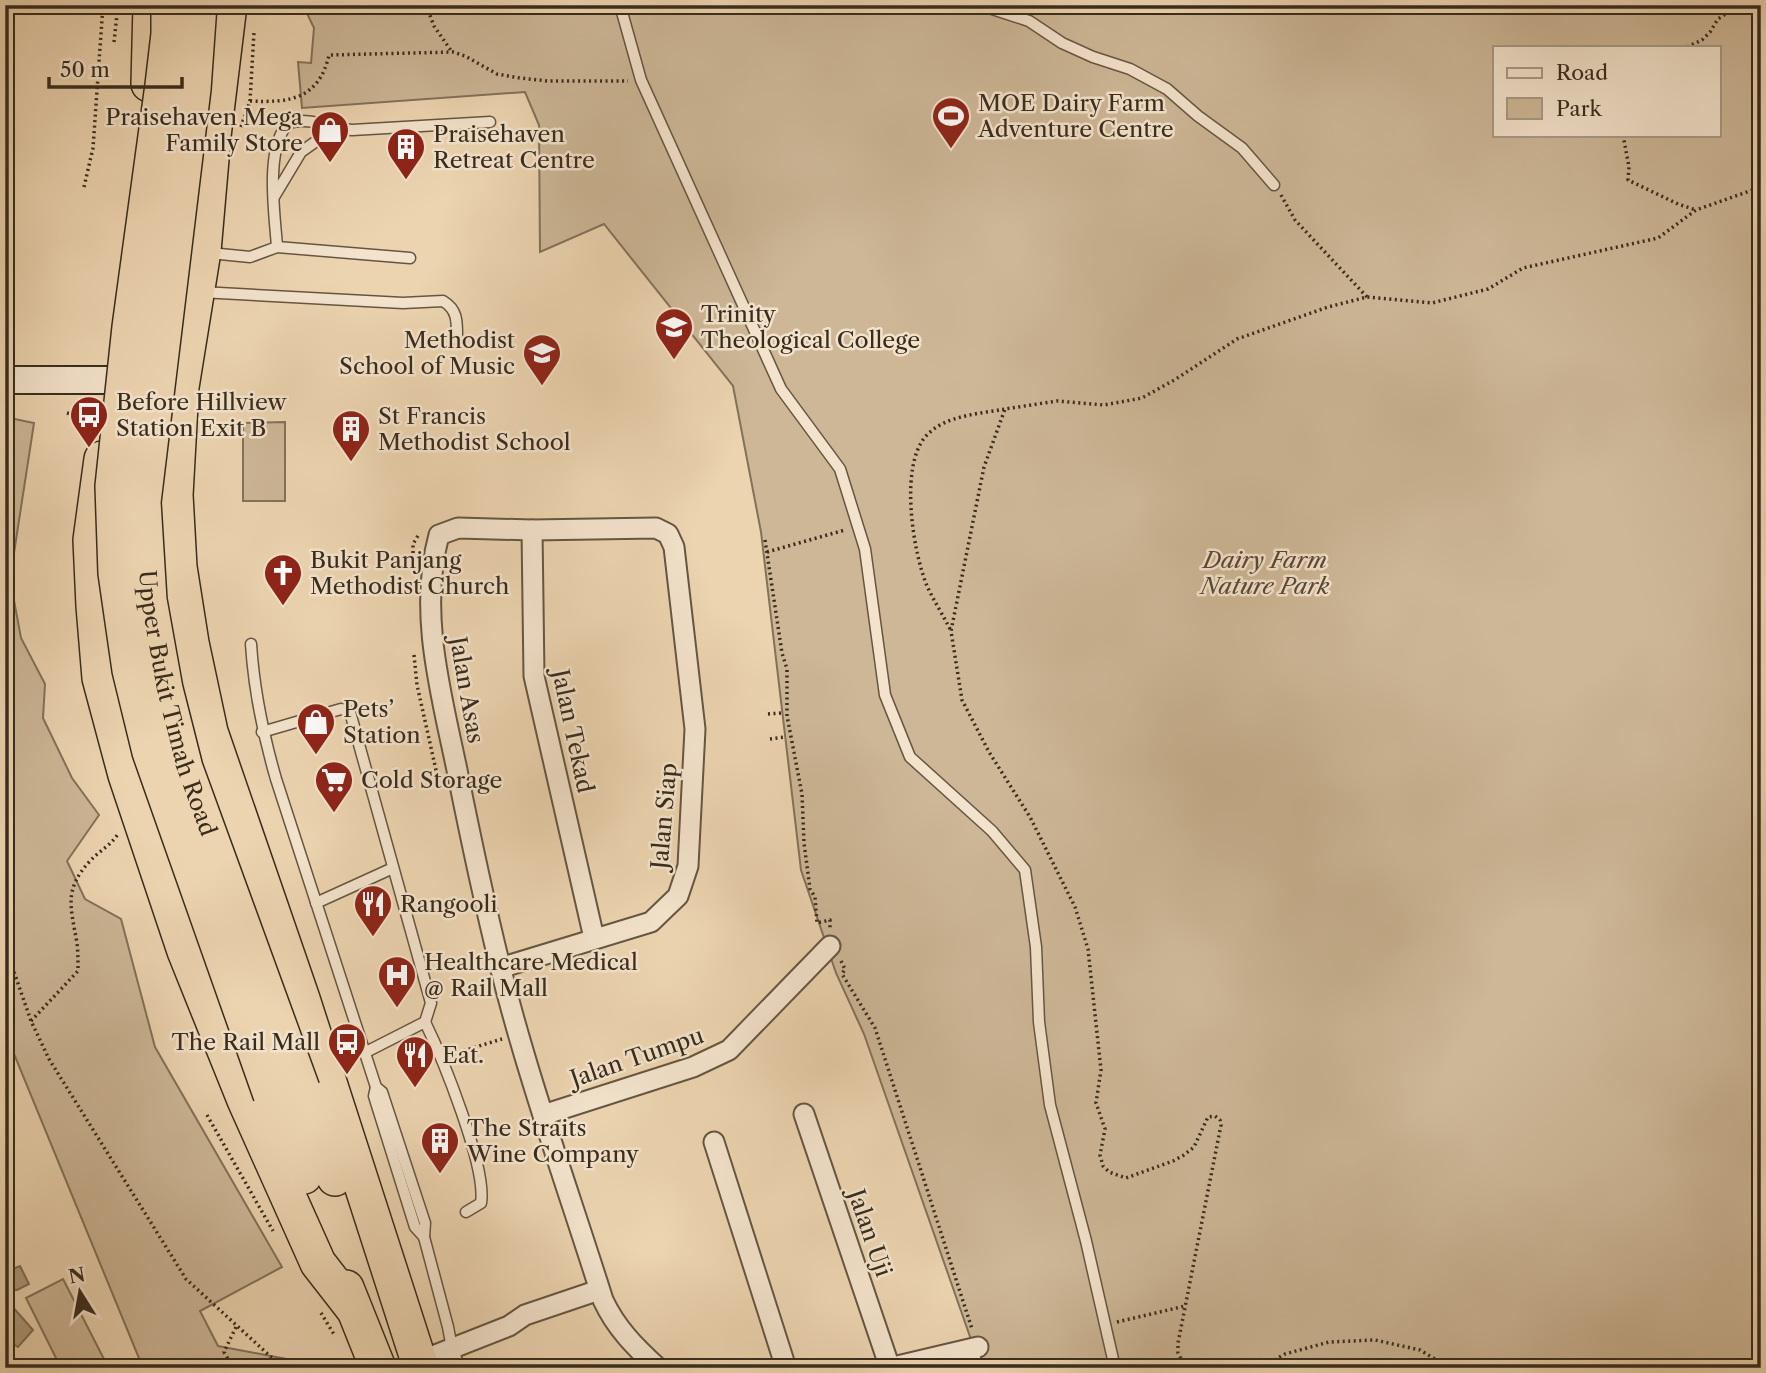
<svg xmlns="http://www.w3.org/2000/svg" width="1766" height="1373" viewBox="0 0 1766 1373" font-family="'Libre Caslon Text',serif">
<rect width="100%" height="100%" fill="#ecd4b0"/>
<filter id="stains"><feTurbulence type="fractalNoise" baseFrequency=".00286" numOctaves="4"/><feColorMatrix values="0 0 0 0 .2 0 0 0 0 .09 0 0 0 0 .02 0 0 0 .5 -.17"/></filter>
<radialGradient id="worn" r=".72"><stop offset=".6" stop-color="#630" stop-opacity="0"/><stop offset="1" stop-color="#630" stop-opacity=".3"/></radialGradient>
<g fill="#cdb797" stroke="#82725a" stroke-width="2" fill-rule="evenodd">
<path d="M303,5H1761V1368H981L864,1034L836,973L801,870L761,532L733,386L604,224L540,252L539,125L525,92L302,108L298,62L311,63L314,28ZM1495,47H1719V135H1495Z"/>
<path d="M5,417L34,423L10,579L21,638L45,684L43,718L72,778L99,815L67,861L85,899L121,919L155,1047L282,1267L200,1311L218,1346L334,1368H143L5,1032Z"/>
<path d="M285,422V501H243V423Z"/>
<path d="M63,1279L105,1361L91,1368H61L26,1298Z"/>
</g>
<g fill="#af9b7e" stroke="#7f6f57" stroke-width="2">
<path d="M20,1266L29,1284L17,1290L5,1289V1272Z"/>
<path d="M11,1305L33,1330L18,1347L5,1339V1306Z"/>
</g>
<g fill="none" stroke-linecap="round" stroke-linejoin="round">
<defs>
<g id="lane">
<path d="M620,5L641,80L781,389L840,469L865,549L885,695L910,757L992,831L1025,870L1036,947L1039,1022L1050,1105L1086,1241L1115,1368"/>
<path d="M980,5L1029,21L1062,43L1093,57L1130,69L1167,89L1198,116L1242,148L1274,185"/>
<path d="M274,197L301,152L315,142L339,129"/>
<path d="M277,247C275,216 264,146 289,123C309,116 332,129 352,130L490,122"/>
<path d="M210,253L250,257L277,247L410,258"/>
<path d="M201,292L403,303L443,301C458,310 457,322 457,339"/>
<path d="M251,644C254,691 263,734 276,779L376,1087L382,1092L425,1223L424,1237L448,1327L452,1348L460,1368"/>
<path d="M262,732L341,709L350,712L431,1003L425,1022L366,1052"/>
<path d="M316,903L393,868"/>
<path d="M425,1022C442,1057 487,1167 481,1203L466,1212"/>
<path d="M376,1087L374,1096L415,1227L424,1237"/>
<path d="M972,1348L978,1368"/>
</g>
<g id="street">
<path d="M532,530L534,676L594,938"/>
<path d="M500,968L651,922L678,896L688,866L695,729L674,547L668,534L656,528L532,530L458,528L439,535C418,612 441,693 457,770C470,835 484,901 500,966C528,1079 568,1189 603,1300C616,1328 635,1347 658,1368"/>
<path d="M804,1114L890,1368"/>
<path d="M543,1115L693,1067L729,1050L830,946"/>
<path d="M714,1142L786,1368"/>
<path d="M420,1361L509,1326L525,1315L599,1290"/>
<path d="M889,1368L978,1347"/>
</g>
<path id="secondary" d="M5,380H112L138,370"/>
<g id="highway">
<path d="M229,5L213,136L203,251L181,387L175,495L179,567L191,643L210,732L302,999L421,1368"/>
<path d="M149,84L151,5"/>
<path d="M102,459L91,540L94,606L100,678L126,775L185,951L245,1100L318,1263L353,1308"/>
<path d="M302,1089L335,1178"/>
<path d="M271,1095L304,1176"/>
<path d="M346,1288L378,1368"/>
</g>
</defs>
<use href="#lane" stroke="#655642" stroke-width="13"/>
<use href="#street" stroke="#655642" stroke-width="23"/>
<use href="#secondary" stroke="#382c1d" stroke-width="30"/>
<use href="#highway" stroke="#382c1d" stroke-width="38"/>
<g stroke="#382c1d" stroke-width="3.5" stroke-dasharray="2 3.5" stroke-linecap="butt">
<path d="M426,5L434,26L452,52"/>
<path d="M114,42L118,5"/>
<path d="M1687,47L1702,40L1710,32L1718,19L1733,9L1746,5"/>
<path d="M250,101C290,103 319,99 329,55L453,52L465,56L497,74L520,78L548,81H628"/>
<path d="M241,127L250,101L254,32"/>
<path d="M1623,135L1629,167L1628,180L1678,204L1696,210"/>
<path d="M84,187L93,148L103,5"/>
<path d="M1281,195L1295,220L1367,297"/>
<path d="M67,413L95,421"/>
<path d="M765,540L782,653L787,669V716L802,794L804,843L810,889L815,897L817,923L830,920V929"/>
<path d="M767,552L845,530"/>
<path d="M413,564V544L419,534"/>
<path d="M950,629C943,615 934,601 927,586C913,552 899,466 926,436C945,415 979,414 1005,409"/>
<path d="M414,655L417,685L440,788"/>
<path d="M768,714L782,713"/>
<path d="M770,739L785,737"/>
<path d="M5,946L31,1021L49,1059L186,1279L283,1368"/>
<path d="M841,961L845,969L842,974L875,1028L972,1329"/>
<path d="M31,1021L78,971C78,961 78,952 77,943C71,908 63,890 90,861C99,851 110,846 118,834"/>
<path d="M453,1054L502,1039"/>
<path d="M207,1115L273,1231"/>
<path d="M321,1313L335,1336"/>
<path d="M1117,1322L1185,1306"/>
<path d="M233,1368L224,1352L237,1325"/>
<path d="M1186,1368L1178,1353V1343L1221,1125L1220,1120L1215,1116L1208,1117L1194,1147L1184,1155L1173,1161L1126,1178L1109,1172L1103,1166L1100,1155L1105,1129L1096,1103L1101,1070L1088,949L1075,907L1030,817L989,752L962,700L951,631L984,467L1005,409L1057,401L1104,405L1142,398L1176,379L1237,339L1328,307L1367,297L1432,303L1488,289L1523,268L1658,238L1696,210L1761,187"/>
<path d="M1260,1368L1285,1354L1329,1342L1375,1340L1420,1350L1450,1368"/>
</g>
<use href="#lane" stroke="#f3e3cc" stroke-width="10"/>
<use href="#street" stroke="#f3e3cc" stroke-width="19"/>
<use href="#secondary" stroke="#f3e3cc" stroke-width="26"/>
<use href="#highway" stroke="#ecd4b0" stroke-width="35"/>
<defs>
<g id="highway-bridge">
<path d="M169,5V34L163,85L130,327L113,486L116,573L130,670L150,752L271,1095"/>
<path id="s1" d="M199,5L193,89L143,502L149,600L165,689L185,768L302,1089"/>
</g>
</defs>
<use href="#highway-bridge" stroke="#382c1d" stroke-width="38" stroke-linecap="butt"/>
<use href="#highway-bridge" stroke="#ecd4b0" stroke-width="35"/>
</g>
<defs>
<symbol id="stadium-pin" viewBox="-11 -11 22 30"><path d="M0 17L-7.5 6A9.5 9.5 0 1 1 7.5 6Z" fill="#8f2418" stroke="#f3e3cc"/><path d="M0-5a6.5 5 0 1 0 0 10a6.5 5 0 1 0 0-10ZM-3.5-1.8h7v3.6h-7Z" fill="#fff"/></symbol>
<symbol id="shop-pin" viewBox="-11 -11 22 30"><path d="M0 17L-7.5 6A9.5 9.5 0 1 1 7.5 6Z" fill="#8f2418" stroke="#f3e3cc"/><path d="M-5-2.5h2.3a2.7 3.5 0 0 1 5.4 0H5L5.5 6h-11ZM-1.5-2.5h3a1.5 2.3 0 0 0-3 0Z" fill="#fff"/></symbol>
<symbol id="building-pin" viewBox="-11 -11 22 30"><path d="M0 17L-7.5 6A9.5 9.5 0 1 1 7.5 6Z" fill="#8f2418" stroke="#f3e3cc"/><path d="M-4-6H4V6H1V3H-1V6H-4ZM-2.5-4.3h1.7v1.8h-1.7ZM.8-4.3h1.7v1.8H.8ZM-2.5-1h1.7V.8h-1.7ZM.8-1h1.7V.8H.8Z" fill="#fff"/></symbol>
<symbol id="university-pin" viewBox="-11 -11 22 30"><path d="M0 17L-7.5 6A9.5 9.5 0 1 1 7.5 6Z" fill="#8f2418" stroke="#f3e3cc"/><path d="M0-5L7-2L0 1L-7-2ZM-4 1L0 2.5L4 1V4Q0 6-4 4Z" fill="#fff"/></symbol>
<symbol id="school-pin" viewBox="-11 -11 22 30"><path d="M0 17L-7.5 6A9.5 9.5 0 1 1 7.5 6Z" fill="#8f2418" stroke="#f3e3cc"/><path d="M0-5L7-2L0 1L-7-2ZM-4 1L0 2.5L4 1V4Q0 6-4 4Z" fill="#fff"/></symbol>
<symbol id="bus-pin" viewBox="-11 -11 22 30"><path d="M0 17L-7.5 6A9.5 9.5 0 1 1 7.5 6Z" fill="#8f2418" stroke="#f3e3cc"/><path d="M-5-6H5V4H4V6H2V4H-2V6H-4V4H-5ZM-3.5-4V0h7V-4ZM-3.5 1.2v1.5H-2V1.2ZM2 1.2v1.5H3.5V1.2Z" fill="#fff"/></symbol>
<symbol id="church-pin" viewBox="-11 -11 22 30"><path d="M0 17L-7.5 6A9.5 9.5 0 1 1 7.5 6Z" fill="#8f2418" stroke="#f3e3cc"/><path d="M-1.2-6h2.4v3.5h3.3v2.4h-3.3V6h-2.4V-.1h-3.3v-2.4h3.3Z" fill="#fff"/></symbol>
<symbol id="supermarket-pin" viewBox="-11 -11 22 30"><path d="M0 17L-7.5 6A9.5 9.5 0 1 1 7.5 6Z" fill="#8f2418" stroke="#f3e3cc"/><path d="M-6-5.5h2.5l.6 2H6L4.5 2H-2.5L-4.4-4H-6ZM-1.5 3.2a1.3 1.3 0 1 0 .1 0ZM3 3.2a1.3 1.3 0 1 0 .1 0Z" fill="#fff"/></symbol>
<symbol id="restaurant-pin" viewBox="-11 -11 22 30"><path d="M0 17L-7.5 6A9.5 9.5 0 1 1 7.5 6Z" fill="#8f2418" stroke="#f3e3cc"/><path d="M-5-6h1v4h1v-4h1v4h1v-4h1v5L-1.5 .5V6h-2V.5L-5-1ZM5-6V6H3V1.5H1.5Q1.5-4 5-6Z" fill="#fff"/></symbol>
<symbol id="hospital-pin" viewBox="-11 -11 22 30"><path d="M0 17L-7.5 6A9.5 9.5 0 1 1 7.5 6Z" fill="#8f2418" stroke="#f3e3cc"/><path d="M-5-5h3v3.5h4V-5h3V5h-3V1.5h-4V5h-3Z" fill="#fff"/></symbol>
</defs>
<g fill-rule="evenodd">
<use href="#stadium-pin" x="929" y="94" width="44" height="60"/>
<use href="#shop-pin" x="308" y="108" width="44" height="60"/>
<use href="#building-pin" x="384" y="125" width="44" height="60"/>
<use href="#university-pin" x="652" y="305" width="44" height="60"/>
<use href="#school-pin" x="520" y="331" width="44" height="60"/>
<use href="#bus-pin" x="67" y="393" width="44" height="60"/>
<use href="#building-pin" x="329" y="407" width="44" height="60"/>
<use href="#church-pin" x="261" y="551" width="44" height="60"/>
<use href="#shop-pin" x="294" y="700" width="44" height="60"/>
<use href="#supermarket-pin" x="312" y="758" width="44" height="60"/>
<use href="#restaurant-pin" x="351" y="882" width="44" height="60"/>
<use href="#hospital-pin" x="375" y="953" width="44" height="60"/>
<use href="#bus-pin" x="325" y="1020" width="44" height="60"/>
<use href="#restaurant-pin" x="393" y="1033" width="44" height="60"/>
<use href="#building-pin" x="418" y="1119" width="44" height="60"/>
</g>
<g text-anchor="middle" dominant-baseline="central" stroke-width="5" stroke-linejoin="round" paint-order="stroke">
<g font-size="23" fill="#382c1d" stroke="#f3e3cc" text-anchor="start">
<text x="978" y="103">MOE Dairy Farm<tspan x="978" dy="26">Adventure Centre</tspan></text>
<text x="303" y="117" text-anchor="end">Praisehaven Mega<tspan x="303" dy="26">Family Store</tspan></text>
<text x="433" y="134">Praisehaven<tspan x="433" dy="26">Retreat Centre</tspan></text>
<text x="701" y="314">Trinity<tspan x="701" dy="26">Theological College</tspan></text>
<text x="515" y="340" text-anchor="end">Methodist<tspan x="515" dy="26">School of Music</tspan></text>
<text x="116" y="402">Before Hillview<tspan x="116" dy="26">Station Exit B</tspan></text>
<text x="378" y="416">St Francis<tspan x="378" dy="26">Methodist School</tspan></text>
<text x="310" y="560">Bukit Panjang<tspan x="310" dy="26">Methodist Church</tspan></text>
<text x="343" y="709">Pets’<tspan x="343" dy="26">Station</tspan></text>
<text x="361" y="780">Cold Storage</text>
<text x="400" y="904">Rangooli</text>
<text x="424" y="962">Healthcare Medical<tspan x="424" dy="26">@ Rail Mall</tspan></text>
<text x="320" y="1042" text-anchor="end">The Rail Mall</text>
<text x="442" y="1055">Eat.</text>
<text x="467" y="1128">The Straits<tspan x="467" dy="26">Wine Company</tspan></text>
</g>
<g font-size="23" font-style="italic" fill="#564835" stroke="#f3e3cc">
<text x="1265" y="560">Dairy Farm<tspan x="1265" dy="26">Nature Park</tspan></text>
</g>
<g font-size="23" fill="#382c1d" stroke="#f3e3cc">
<text transform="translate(467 690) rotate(80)">Jalan Asas</text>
<text stroke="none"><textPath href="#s1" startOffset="705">Upper Bukit Timah Road</textPath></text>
<text transform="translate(573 731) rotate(78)">Jalan Tekad</text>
<text transform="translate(664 816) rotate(-85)">Jalan Siap</text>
<text transform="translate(637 1057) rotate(-19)">Jalan Tumpu</text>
<text transform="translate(870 1233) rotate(71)">Jalan Uji</text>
</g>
</g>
<rect width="1766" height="1373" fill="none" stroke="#ecd4b0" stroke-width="28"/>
<rect x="7" y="7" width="1752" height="1359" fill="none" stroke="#382c1d" stroke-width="3.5"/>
<rect x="14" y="14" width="1738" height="1345" fill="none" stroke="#382c1d" stroke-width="2"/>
<rect x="1493" y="46" width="228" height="91" fill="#f3e3cc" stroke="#a89a86" stroke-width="2"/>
<rect x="1507" y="68" width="35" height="10" fill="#f3e3cc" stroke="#a89a86" stroke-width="2"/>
<text x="1556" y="80" font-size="21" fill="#382c1d">Road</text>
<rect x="1507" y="98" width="35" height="21" fill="#cdb797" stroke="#a89a86" stroke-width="2"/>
<text x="1556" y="116" font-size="21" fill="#382c1d">Park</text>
<g transform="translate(80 1292) rotate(349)" stroke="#f3e3cc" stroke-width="5" paint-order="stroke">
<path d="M0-5L12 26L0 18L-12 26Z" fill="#382c1d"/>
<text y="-10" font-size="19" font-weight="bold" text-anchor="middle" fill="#382c1d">N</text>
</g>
<path d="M49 77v10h133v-10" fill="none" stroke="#382c1d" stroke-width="3.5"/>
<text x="60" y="77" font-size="21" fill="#382c1d" stroke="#f3e3cc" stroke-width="5" paint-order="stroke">50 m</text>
<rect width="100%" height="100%" filter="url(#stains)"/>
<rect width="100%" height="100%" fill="url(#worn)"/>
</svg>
